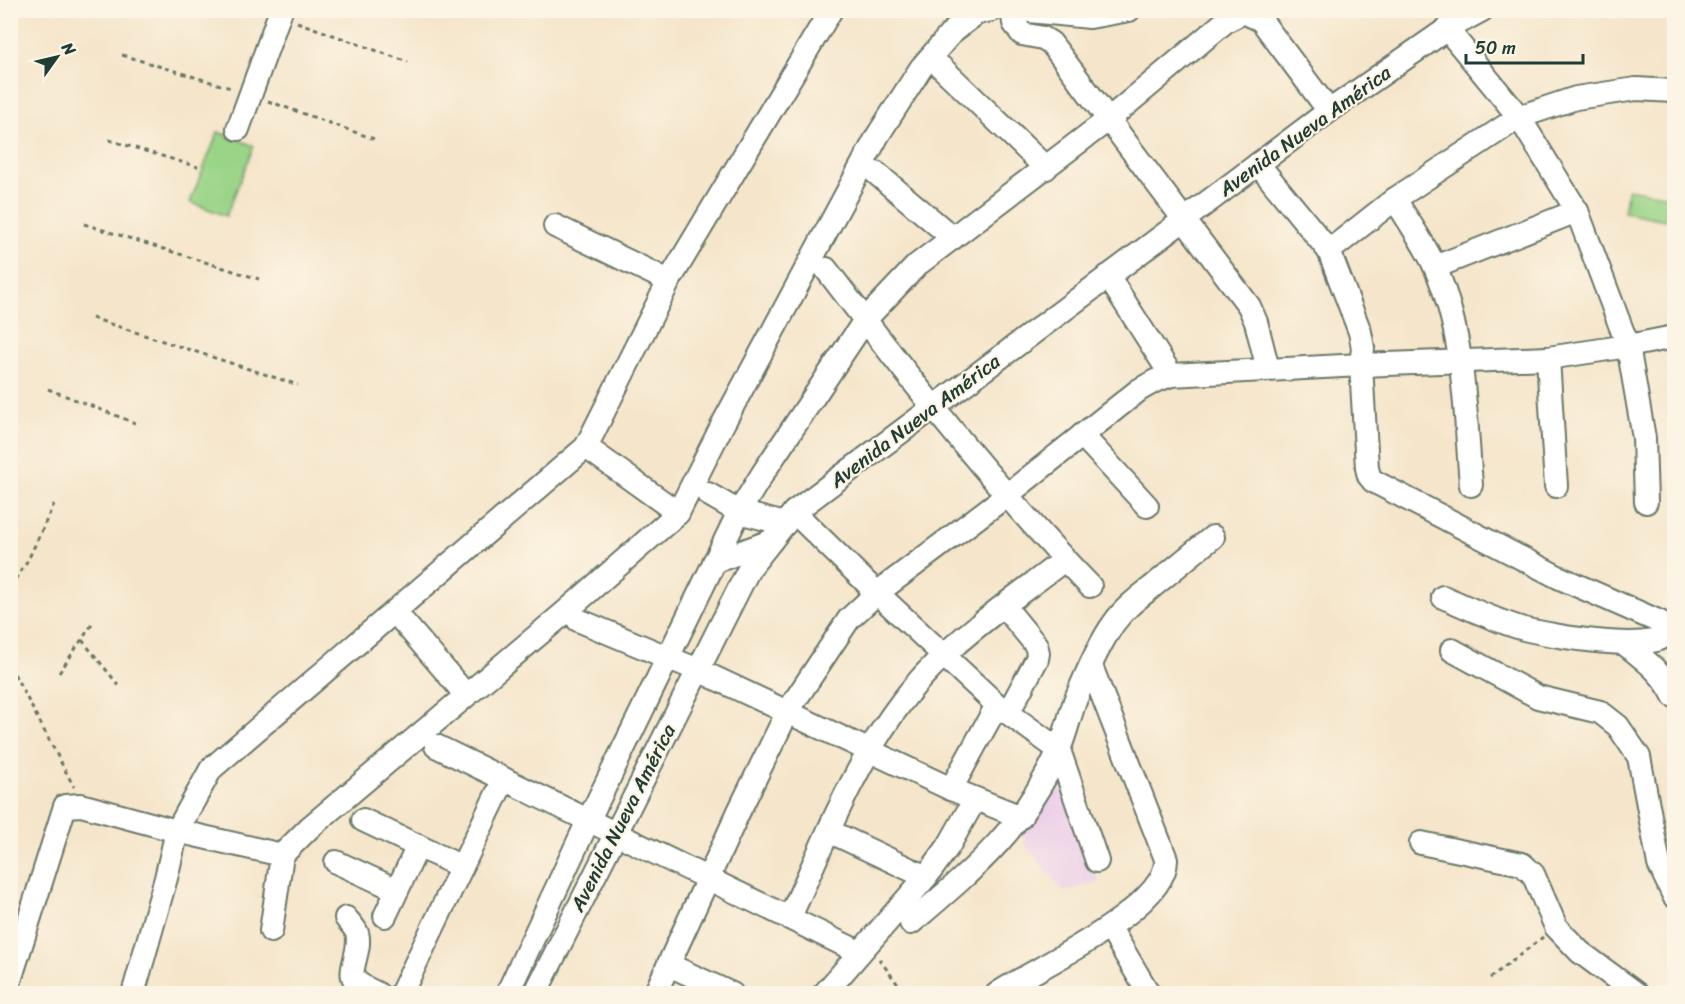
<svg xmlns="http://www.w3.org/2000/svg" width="1685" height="1004" viewBox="0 0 1685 1004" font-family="Sriracha,sans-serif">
<rect width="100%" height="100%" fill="#fcf5e5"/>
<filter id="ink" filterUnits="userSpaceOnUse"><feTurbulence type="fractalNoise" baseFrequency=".0167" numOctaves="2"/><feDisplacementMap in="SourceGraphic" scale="12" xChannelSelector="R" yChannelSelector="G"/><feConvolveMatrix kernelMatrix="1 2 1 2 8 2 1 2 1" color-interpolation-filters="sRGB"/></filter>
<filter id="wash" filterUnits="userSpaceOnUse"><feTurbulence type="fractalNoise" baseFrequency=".008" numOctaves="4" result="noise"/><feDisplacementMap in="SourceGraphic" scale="24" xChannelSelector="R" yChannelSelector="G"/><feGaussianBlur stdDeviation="1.35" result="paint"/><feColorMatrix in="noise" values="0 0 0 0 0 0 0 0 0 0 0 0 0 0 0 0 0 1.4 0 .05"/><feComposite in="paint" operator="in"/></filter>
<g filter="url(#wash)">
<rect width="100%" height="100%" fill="#f5e5ca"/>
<path fill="#edd0e9" d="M1065,788L1068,790L1099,882L1064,892L1026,846L1022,836L1023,831L1052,792Z"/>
<g fill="#9ad487" stroke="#5c885e" stroke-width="1.5">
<path d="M218,132L254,146L226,216L190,202Z"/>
<path d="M1628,189L1670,196L1666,220L1624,212Z"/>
</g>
</g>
<g filter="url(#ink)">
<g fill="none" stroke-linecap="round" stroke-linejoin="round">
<defs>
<g id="minor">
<path d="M1012,10L1014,23L1022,34L1043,38L1051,43L1249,306L1256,322L1268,369"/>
<path d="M1019,10L1090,17L1129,10"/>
<path d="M1447,29L1519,117L1577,211L1628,346L1644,438L1646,502"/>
<path d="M941,67L1046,168"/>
<path d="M238,129L281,10"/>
<path d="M1258,164L1329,251L1360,332L1363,348L1361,365L1367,468L1369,476L1373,481L1558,577L1660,622L1666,628L1667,634C1652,654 1548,635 1524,629C1496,621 1469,608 1443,597"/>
<path d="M876,173L953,238"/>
<path d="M1395,199C1408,221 1424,243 1435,267C1465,335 1465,412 1471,485"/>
<path d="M555,226L669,281"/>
<path d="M1329,251L1395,199L1519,117L1576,98L1636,89L1674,91"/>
<path d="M1435,267L1577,211"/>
<path d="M826,269C909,378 994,487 1090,586"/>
<path d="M1108,276L1171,375"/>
<path d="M1548,358L1556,486"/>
<path d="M1082,435L1147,506"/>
<path d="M586,447L678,513"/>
<path d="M708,494L739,512L785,524"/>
<path d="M794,512L877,593L997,705L1059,750L1097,861"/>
<path d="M714,562L771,541"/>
<path d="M1004,606L1036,645L1038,653L1037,659L1008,713"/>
<path d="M395,612L466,695"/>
<path d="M578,620L698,670L951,789L1021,817"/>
<path d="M1625,644C1644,659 1663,673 1674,696"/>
<path d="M1452,650L1538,697L1600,712L1618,726L1639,757L1659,864L1674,896"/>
<path d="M436,746L859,952"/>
<path d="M951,789L997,705"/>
<path d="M363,820L462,867"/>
<path d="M829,831L926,877"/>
<path d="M1421,843L1522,864L1533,874L1556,927L1580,952L1637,994"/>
<path d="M336,862L397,890"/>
<path d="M385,916L418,846"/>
<path d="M790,917C831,827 869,724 943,656C980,621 1024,591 1064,560"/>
<path d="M346,918C350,923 355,928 357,933C362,949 348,970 354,979C359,986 371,990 378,994"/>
<path d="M911,923C974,869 1022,830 1058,752C1065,736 1069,718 1075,701C1084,679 1100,642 1114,623C1125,607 1141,596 1157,583C1175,568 1194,552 1213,537"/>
<path d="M1110,928L1149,994"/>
<path d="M271,931L282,855L309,828L563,614L678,513L724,422L878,135L921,68L953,31L977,13L992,10"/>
<path d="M669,965L732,994"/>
<path d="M10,980L65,806L81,805L177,831L282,855"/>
<path d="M133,994L166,878L177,831L211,769L586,447L669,281L831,10"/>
<path d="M401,994L504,779"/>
<path d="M507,994L588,821L739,512L763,473L865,320L917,265L1109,119L1226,21L1243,12L1261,20L1329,111"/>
<path d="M535,994L749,569L794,512L1329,111L1447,29L1482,10"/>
<path d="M655,994L739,811L788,711L849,619L877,593L1006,496L1139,390L1155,381L1171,375L1361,365L1548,358L1628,346L1674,337"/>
<path d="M824,994L926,877L948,847L975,799"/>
<path d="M997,994C1035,968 1168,909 1166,859L1091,666"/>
</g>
</defs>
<use href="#minor" stroke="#6a7868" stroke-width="26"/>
<g stroke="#6a7868" stroke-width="3" stroke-dasharray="4.5 4.5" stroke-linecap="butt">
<path d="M297,22L408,62"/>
<path d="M122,55L234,89"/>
<path d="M268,101L377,140"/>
<path d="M109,140L198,167"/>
<path d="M84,224L259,279"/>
<path d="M92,318L298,385"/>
<path d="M48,389L135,423"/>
<path d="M10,587L28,560L54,504"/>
<path d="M82,640L120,687"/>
<path d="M10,666L74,787"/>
<path d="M59,673L93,623"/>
<path d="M879,959L905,994"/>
<path d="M1490,978L1543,937"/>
</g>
<use href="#minor" stroke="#fff" stroke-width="22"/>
</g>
</g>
<g text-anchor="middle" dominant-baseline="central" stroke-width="4.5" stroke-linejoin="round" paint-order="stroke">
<g font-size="20" fill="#1f3d34" stroke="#fcf5e5">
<text transform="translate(1305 131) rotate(-36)">Avenida Nueva América</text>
<text transform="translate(915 421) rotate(-37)">Avenida Nueva América</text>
<text transform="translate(623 818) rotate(-63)">Avenida Nueva América</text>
</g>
</g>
<rect width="1685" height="1004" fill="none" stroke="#fcf5e5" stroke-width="36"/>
<g transform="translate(57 57) rotate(56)" stroke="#fcf5e5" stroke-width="4.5" paint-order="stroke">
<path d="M0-4.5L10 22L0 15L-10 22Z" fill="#1f3d34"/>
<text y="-9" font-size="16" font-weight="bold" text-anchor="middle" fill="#1f3d34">N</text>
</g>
<path d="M1466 54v9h117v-9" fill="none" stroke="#1f3d34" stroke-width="3"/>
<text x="1475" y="54" font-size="18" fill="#1f3d34" stroke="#fcf5e5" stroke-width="4.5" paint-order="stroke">50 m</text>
</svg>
